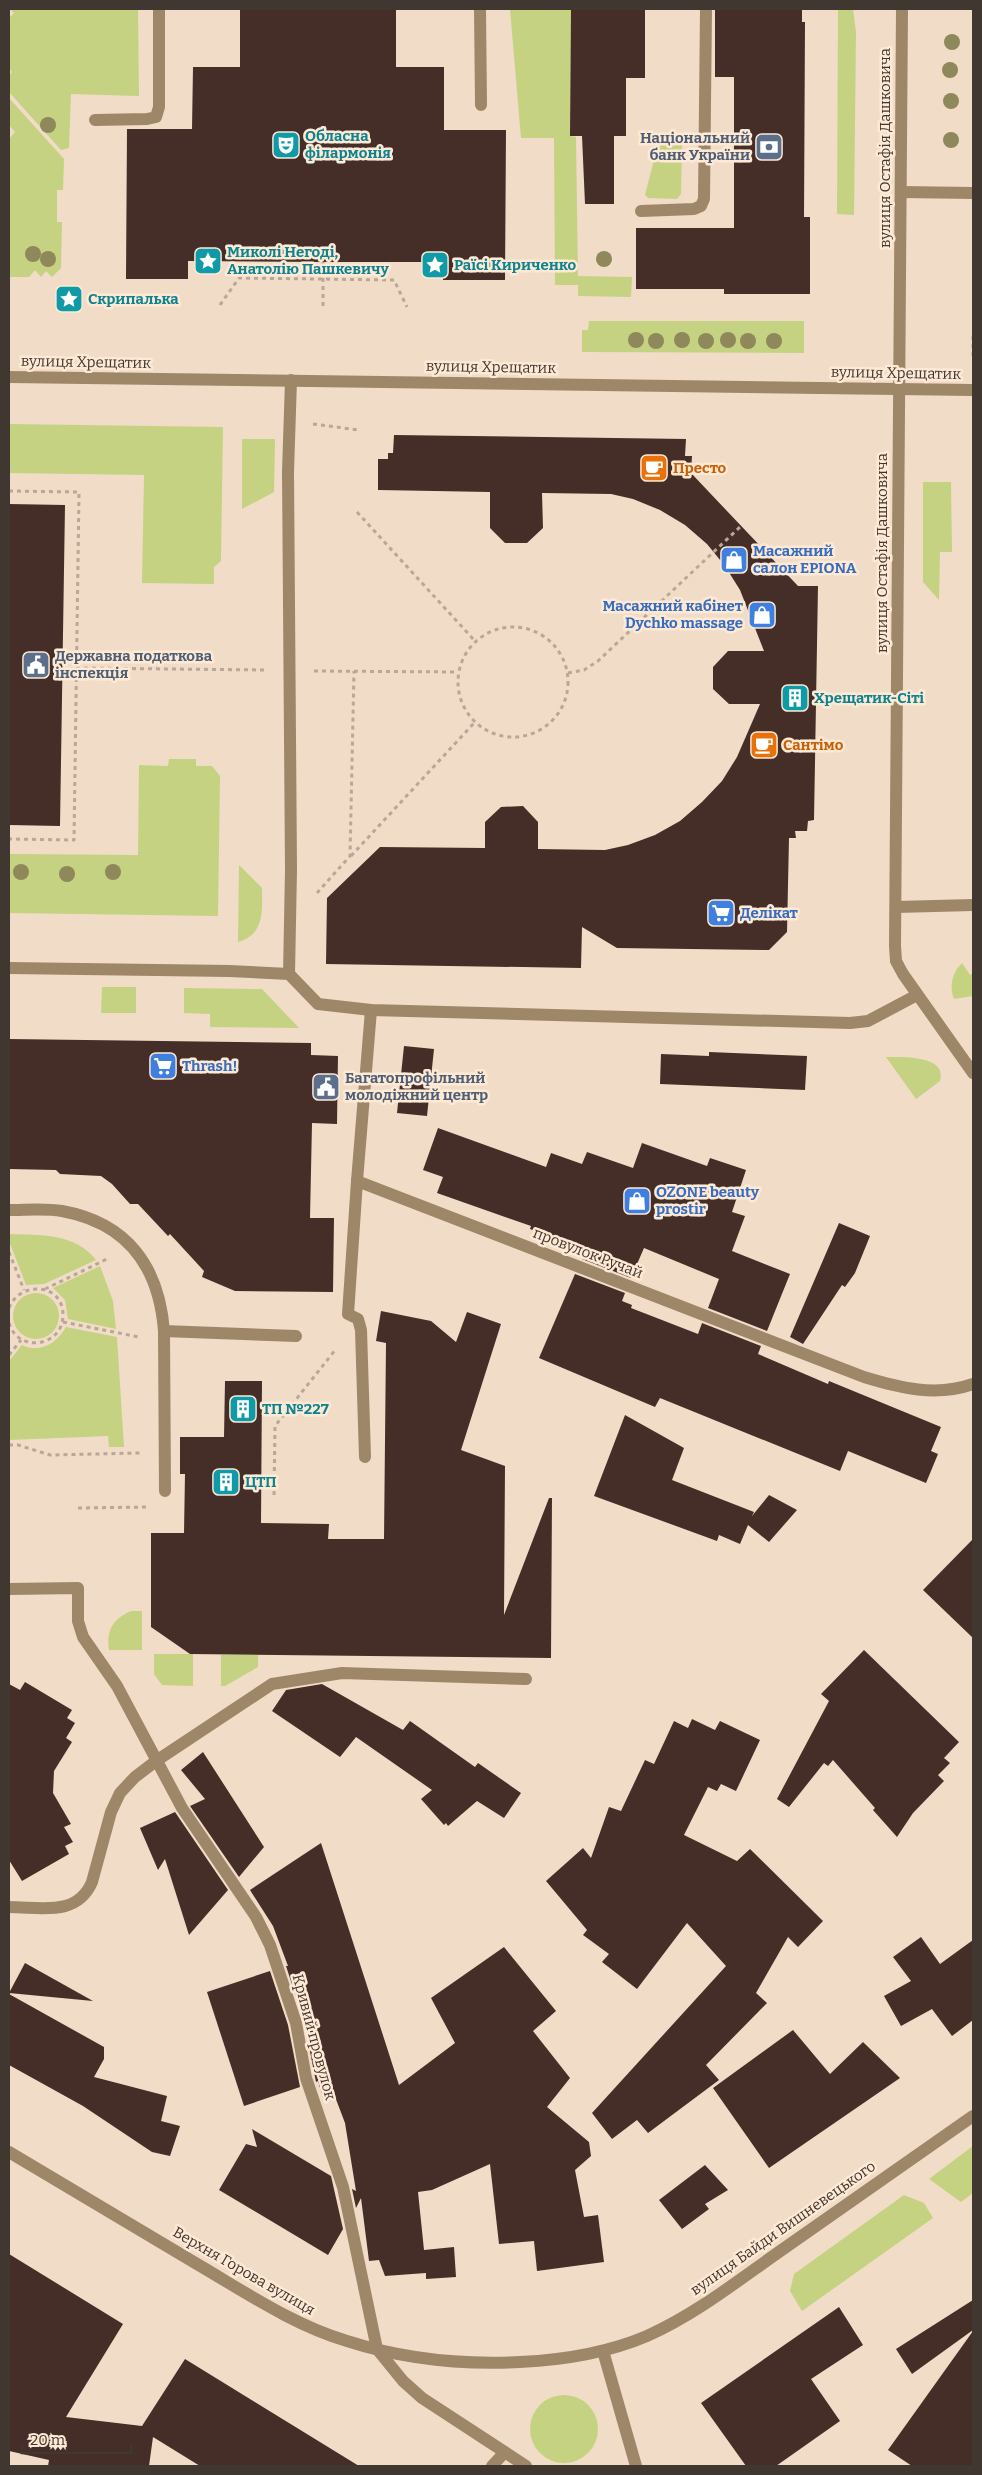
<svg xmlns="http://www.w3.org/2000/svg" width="982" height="2475" viewBox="0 0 982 2475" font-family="Bitter,serif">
<rect width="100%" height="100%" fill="#f1dcc8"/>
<g fill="#c5d281">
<path d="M10,9H138L139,96L71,94L69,148L61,150L9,92V76L12,72L9,68V18L14,13Z"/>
<path d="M510,9H571L570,136L576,137L578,276L632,277L631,297L578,296V285H555L554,138H521Z"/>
<path d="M838,9H853L856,32L854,215L837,214Z"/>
<path d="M9,98L64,159L63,190H57V222H62L61,268L52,277L46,271L41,277L35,270L29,277H9V139L15,132L9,125Z"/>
<path d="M663,138H678L682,141L681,194L677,199L648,198L645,195L659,141Z"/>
<path d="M589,321H804V353L582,352V330H588Z"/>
<path d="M9,424L223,427L221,561L214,567V584L142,583L144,475L9,473Z"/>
<path d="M242,439H275L274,492L242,509Z"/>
<path d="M923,482H951L952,552H940L939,600L923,582Z"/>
<path d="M169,759H196V766H212L220,776L218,916L9,913V854L138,855L139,765L168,766Z"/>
<path d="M239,865L262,888C262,911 265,934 238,942Z"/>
<path d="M962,963L970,975L973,973V996L954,999C949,987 952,972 962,963Z"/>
<path d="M102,987H136V1013H101Z"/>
<path d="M184,988L262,989L299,1028L210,1027V1014L184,1013Z"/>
<path d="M886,1057C902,1057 948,1055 940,1081L916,1099Z"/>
<path d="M9,1234C39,1235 76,1233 96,1260L44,1284L26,1285L9,1241Z"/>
<path d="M100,1266L113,1301L116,1329L68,1319L65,1300L53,1288Z"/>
<circle cx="36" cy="1316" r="23"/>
<path d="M66,1327L117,1337L124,1447H109L108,1436L9,1440V1361L22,1345C40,1354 57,1343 66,1327Z"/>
<path d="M131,1611H142V1650H109C106,1630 113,1619 131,1611Z"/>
<path d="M154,1654H193V1686L162,1685L154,1674Z"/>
<path d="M221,1655H258V1667L225,1686H221Z"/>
<path d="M973,2146V2193L961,2202L929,2179Z"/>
<path d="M904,2195L924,2203L933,2218L802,2311L790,2291L794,2274Z"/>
<circle cx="564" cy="2429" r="34"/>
</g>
<g fill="#452e27">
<path d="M240,9H396V67H444V130H506L505,280H443V262H323L188,261V279H126L127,129H192L193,67H240Z"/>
<path d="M571,9H645V78H626V136H614V204H585L582,136H570Z"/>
<path d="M715,9H802V22H805L804,217H810V294H724V289H636V228H734V77H715Z"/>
<path d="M394,435L686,439L685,456H692L691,473L798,586H818L814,820L808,821L807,831H795L796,838H789L787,932L769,950L617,948L582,927L581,968L326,964L327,898L380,847L485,848V822L501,807L523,806L538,822V849L605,850L628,845L655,835L680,821L702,802L722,781L737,757L760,704H729L713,689V667L728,651H764L740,590L725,566L707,544L685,525L660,510L633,499L611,494L542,493L543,528L527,543H505L490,528V492L378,490V459H388V453H393Z"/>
<path d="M9,504L65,505L60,826L9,825Z"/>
<path d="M9,1039L311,1043V1055L338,1056L337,1124L312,1123L310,1218H334L333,1292L235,1291L202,1277L204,1271L170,1234L168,1236L138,1204H130L112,1184L101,1176L60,1174L56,1170L9,1169Z"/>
<path d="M404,1046L434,1049L427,1116L397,1113Z"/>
<path d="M709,1052L807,1056L805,1090L660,1084L661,1054L709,1056Z"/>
<path d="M438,1128L546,1167L551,1153L582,1164L587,1152L633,1168L642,1143L707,1166L710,1158L746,1170L732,1212L745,1216L732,1251L790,1274L767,1331L708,1308L719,1279L644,1248L631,1278L582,1259L586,1250L530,1229L531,1226L437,1193L443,1177L423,1170Z"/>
<path d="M839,1223L870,1236L855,1273L845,1287L842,1285L803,1344L790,1337Z"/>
<path d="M575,1274L625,1293L622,1301L632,1305L631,1308L698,1334L702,1323L761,1346L758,1354L828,1384L829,1381L941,1427L931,1451L938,1454L926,1483L848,1451L840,1471L660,1398L655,1407L539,1358Z"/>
<path d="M381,1311L431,1321L456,1342L467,1312L501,1324L461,1450L505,1466L504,1615L549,1498H552L551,1658L190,1654L151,1627V1533H184L185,1474H180V1437H224L225,1381H262L261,1523L329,1524L328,1539H384L386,1343L376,1341Z"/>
<path d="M625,1415L684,1448L672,1480L754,1512L752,1516L769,1495L797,1510L769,1542L748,1525L740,1544L719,1535L717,1541L594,1496Z"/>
<path d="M973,1539V1638L923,1590Z"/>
<path d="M864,1650L959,1742L944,1758L950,1763L938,1775L944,1781L913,1813L897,1837L873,1810L875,1808L833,1760L828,1766L824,1763L789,1807L777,1799L829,1701L821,1694Z"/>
<path d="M25,1682L72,1710L67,1718L75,1723L66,1738L72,1742L54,1771L53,1793L71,1824L64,1827L73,1842L65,1846L69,1854L22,1881L9,1860V1684L20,1690Z"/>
<path d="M322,1684L403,1730L410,1721L475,1767L478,1763L521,1793L504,1818L477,1801L448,1826L446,1823L444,1825L421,1799L432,1790L356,1737L340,1757L272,1711L286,1690Z"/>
<path d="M692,1719L715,1730L720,1721L760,1740L736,1791L721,1784L717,1791L708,1787L684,1835L737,1861L750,1849L823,1921L798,1947L788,1937L756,1993L767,2003L706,2065L719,2080L648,2133L637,2120L612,2139L592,2113L726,1966L687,1923L637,1989L602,1962L609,1954L583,1935L587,1930L546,1881L583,1848L591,1858L609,1807L621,1811L645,1760L654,1764L674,1721L688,1728Z"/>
<path d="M203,1752L264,1847L239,1877L190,1806L205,1799L181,1770Z"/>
<path d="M175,1812L228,1890L189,1935L165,1859L158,1870L140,1828Z"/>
<path d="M321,1843L399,2085L455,2043L431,1998L504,1947L556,2011L533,2031L570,2078L547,2107L589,2142L591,2156L575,2170L584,2217L598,2215L604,2262L537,2271L534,2241L499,2244L490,2164L432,2190L418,2192L424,2250L454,2247L456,2277L426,2279V2273L385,2276L379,2260L369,2261L361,2198L356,2208L352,2189L356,2191L345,2123L334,2094L323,2098L318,2081L316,2082L304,2021L286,1966H288L273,1926L250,1890Z"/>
<path d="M921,1937L940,1964L973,1940V2020L952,2036L932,2009L901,2026L884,1996L911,1981L893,1957Z"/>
<path d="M25,1963L93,2001L9,1993Z"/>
<path d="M270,1971L288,2025L300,2087L244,2106L207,1992Z"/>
<path d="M9,1994L104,2047V2059L94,2077L167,2096L161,2121L180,2126L170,2156L152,2152L83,2106L9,2065Z"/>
<path d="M793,2030L830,2074L863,2042L900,2078L769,2168L713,2088Z"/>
<path d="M252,2129L331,2176L343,2229L328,2255L219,2190L246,2144L257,2147Z"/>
<path d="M705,2165L728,2190L705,2204L709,2209L682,2229L659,2200Z"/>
<path d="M9,2254L123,2324L66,2417L142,2426L185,2359L359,2466H200L153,2437L149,2466H48L49,2460L9,2451Z"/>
<path d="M973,2300V2330L912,2374L896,2349Z"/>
<path d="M839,2307L863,2345L811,2379L840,2421L776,2466H746L701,2403Z"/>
<path d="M973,2331V2466H912L888,2450Z"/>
</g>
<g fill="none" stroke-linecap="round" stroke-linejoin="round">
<g stroke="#b9a898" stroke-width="3" stroke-dasharray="4 4" stroke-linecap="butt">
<path d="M323,262V306"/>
<path d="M220,305L239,278L394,280L407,307"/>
<path d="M973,336V356"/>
<path d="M313,424L359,430"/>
<path d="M9,491L79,492L74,840L9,839"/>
<path d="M357,512L475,641"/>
<circle cx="513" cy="682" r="55"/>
<path d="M76,668L266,670"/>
<path d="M314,671L458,672"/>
<path d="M568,673L584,670L598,661L741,526"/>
<path d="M351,856L475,722"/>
<path d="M317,893L350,856L354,671"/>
<path d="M9,1252L24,1290"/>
<path d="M45,1289L107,1259"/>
<path d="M9,1308C20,1280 64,1283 63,1316C62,1348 16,1353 9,1322"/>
<path d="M63,1322L139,1337"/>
<path d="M9,1355L21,1340"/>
<path d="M9,1445H18L50,1455L140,1453"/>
<path d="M274,1495L275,1426L336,1349"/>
<path d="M78,1508L147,1507"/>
</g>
<g stroke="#9e8769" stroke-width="12">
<path d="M480,9L481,105"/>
<path d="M902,9L895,946L896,961L903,974L973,1073"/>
<path d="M95,120L147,119L156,117L159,107V9"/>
<path d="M901,192L973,193"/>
<path d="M641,211L694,209L701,206L704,199L706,9"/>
<path d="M9,377L973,390"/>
<path d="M896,907L973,905"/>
<path d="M9,968L229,971L289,974L318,1004L371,1010L850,1023L868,1021L917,995"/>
<path d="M289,974L291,870L288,472L291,380"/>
<path d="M371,1010L357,1181L864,1377C900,1388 936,1397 973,1384"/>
<path d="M357,1181L348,1314L358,1319L361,1330L365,1457"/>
<path d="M9,1210C26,1210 45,1208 62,1211C128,1223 159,1267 164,1331L296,1336"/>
<path d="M164,1331L165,1491"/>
<path d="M9,1589L78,1588V1621L83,1637L117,1686L182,1808L256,1917L270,1945L296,2023L306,2078L343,2187L377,2349L403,2381L422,2398L526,2466"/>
<path d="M9,1907C41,1907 77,1917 92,1882L111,1812L120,1793L135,1777L156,1761L272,1684L342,1673L526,1679"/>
<path d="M9,2152C71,2189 134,2226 197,2264C245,2292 293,2325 347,2341C403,2359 461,2365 520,2362C563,2360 607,2353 647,2336C694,2315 735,2283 776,2254C842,2208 908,2162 973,2116"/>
<path d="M603,2351L636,2466"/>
<path d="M492,2466L504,2453"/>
</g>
</g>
<g fill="#8e885a">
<circle cx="952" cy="42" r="8"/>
<circle cx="950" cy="70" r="8"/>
<circle cx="951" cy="101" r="8"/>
<circle cx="48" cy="125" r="8"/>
<circle cx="951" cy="140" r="8"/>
<circle cx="33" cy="254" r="8"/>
<circle cx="48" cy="259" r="8"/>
<circle cx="604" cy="259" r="8"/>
<circle cx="636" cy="340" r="8"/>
<circle cx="682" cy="340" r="8"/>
<circle cx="728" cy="340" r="8"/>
<circle cx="656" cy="341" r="8"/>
<circle cx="706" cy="341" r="8"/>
<circle cx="748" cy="341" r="8"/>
<circle cx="774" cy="341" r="8"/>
<circle cx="21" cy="872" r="8"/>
<circle cx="113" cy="872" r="8"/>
<circle cx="67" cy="874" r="8"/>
</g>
<defs>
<symbol id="theatre-square" viewBox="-11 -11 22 22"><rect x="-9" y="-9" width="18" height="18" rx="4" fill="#0f9aa8" stroke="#fee9d5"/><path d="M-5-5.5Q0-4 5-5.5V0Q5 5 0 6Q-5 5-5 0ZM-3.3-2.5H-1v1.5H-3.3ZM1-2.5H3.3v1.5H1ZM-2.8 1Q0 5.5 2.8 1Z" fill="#fff"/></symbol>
<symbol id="bank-square" viewBox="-11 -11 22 22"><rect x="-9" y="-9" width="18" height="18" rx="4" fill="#5c6f8a" stroke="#fee9d5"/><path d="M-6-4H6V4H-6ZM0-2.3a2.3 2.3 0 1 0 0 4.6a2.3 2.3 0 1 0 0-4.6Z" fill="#fff"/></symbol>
<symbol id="sight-square" viewBox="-11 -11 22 22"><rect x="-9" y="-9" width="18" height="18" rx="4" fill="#0f9aa8" stroke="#fee9d5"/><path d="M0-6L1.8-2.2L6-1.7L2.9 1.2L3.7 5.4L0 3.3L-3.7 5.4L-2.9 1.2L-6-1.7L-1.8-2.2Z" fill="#fff"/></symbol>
<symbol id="cafe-square" viewBox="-11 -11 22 22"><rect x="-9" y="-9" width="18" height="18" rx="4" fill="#e8710a" stroke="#fee9d5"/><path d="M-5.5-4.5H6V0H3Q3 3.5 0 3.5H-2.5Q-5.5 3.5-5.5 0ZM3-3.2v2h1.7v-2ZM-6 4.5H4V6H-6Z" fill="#fff"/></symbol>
<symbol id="shop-square" viewBox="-11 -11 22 22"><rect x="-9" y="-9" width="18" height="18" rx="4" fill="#3f7fe0" stroke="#fee9d5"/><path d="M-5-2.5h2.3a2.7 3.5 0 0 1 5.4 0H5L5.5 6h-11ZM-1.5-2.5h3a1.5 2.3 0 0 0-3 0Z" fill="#fff"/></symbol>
<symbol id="civic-square" viewBox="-11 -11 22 22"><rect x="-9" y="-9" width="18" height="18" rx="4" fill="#5c6f8a" stroke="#fee9d5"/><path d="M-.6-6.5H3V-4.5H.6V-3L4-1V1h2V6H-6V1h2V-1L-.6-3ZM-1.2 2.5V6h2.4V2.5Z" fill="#fff"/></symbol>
<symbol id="building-square" viewBox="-11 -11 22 22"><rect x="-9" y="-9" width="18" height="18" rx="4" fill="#0f9aa8" stroke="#fee9d5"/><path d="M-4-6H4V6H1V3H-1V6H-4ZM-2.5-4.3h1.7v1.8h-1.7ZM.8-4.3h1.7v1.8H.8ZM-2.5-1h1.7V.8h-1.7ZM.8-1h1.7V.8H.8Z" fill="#fff"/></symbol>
<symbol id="supermarket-square" viewBox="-11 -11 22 22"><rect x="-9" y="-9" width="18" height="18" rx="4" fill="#3f7fe0" stroke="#fee9d5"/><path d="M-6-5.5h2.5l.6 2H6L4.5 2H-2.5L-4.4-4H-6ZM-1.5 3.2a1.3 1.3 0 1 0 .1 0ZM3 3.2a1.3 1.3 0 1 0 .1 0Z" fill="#fff"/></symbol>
</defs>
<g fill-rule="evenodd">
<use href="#theatre-square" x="270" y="129" width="32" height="32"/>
<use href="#bank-square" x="753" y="131" width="32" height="32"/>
<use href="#sight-square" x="192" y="245" width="32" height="32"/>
<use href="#sight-square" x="419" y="249" width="32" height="32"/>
<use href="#sight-square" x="53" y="283" width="32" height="32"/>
<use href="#cafe-square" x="638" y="452" width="32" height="32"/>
<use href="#shop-square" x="718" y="544" width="32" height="32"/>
<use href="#shop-square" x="746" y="599" width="32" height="32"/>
<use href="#civic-square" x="20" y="649" width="32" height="32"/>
<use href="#building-square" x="779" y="682" width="32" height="32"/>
<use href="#cafe-square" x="748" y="729" width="32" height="32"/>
<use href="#supermarket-square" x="705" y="897" width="32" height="32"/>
<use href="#supermarket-square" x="147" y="1050" width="32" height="32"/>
<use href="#civic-square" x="310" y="1071" width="32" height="32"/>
<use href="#shop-square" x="621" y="1185" width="32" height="32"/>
<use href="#building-square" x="227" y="1393" width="32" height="32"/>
<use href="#building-square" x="210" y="1466" width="32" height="32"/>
</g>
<g text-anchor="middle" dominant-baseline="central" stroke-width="5" stroke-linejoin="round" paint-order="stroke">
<g font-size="15" font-weight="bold" fill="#0d838f" stroke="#fee9d5" text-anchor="start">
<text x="305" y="136">Обласна<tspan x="305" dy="17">філармонія</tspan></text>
<text x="227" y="252">Миколі Негоді,<tspan x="227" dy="17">Анатолію Пашкевичу</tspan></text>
<text x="454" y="265">Раїсі Кириченко</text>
<text x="88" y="299">Скрипалька</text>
<text x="814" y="698">Хрещатик-Сіті</text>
<text x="262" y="1409">ТП №227</text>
<text x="245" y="1482">ЦТП</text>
</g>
<g font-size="15" font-weight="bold" fill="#4e5e75" stroke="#fee9d5" text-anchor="start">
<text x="750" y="138" text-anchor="end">Національний<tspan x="750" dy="17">банк України</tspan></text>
<text x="55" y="656">Державна податкова<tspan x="55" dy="17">інспекція</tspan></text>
<text x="345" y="1078">Багатопрофільний<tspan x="345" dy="17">молодіжний центр</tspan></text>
</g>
<g font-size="15" fill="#403730" stroke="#fee9d5">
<text transform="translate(885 148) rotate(-90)">вулиця Остафія Дашковича</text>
<text transform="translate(86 362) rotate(1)">вулиця Хрещатик</text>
<text transform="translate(491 367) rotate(1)">вулиця Хрещатик</text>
<text transform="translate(896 373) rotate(1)">вулиця Хрещатик</text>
<text transform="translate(882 553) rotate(-90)">вулиця Остафія Дашковича</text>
<text transform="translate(588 1253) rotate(21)">провулок Ручай</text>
<text transform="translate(314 2037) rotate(75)">Кривий провулок</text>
<text transform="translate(783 2228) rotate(-35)">вулиця Байди Вишневецького</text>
<text transform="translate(244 2271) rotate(30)">Верхня Горова вулиця</text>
</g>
<g font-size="15" font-weight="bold" fill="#c56008" stroke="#fee9d5" text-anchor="start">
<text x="673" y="468">Престо</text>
<text x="783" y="745">Сантімо</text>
</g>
<g font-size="15" font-weight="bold" fill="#366cbe" stroke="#fee9d5" text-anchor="start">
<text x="753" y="551">Масажний<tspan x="753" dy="17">салон EPIONA</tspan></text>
<text x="743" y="606" text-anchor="end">Масажний кабінет<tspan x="743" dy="17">Dychko massage</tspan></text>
<text x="740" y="913">Делікат</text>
<text x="182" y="1066">Thrash!</text>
<text x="656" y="1192">OZONE beauty<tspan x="656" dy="17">prostir</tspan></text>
</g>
</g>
<rect width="982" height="2475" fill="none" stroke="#403730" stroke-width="20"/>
<path d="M22 2445v8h109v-8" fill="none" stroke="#403730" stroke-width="2.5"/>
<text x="30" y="2445" font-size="15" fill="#403730" stroke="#fee9d5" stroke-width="4" paint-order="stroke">20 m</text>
</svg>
